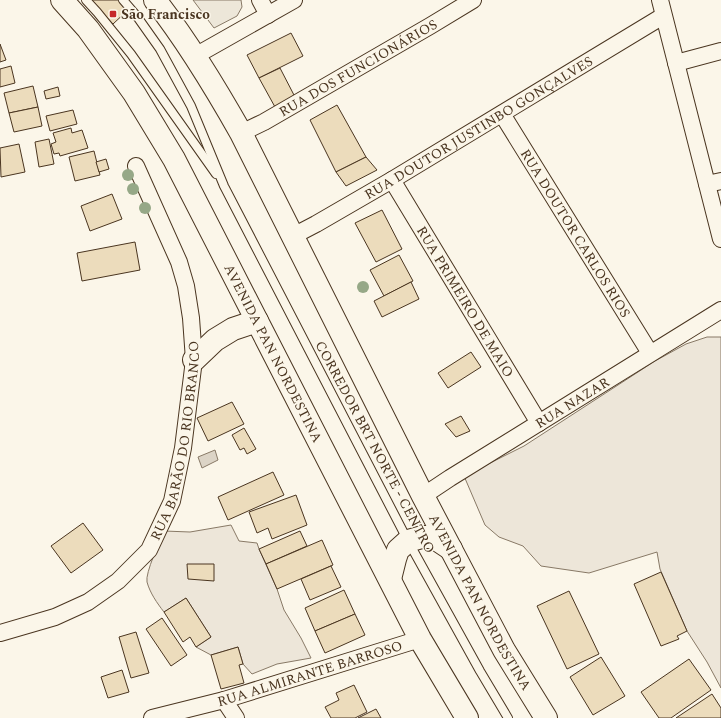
<svg xmlns="http://www.w3.org/2000/svg" width="721" height="718" viewBox="0 0 721 718" font-family="Spectral,serif">
<rect width="100%" height="100%" fill="#fbf6e9"/>
<g fill="#ede6d9" stroke="#887966">
<path d="M707,337H721V688L707,662L687,631L660,569L657,552L589,573L541,566L523,546L499,537L485,525L464,476L524,446L655,361L686,344Z"/>
<path d="M231,525L239,541L257,543L259,549L277,589L284,610L301,638L311,658L277,664L252,674L243,664L238,647L211,655L196,647L211,637L186,598L164,612C157,603 150,593 147,582C145,573 160,541 164,531L190,532Z"/>
</g>
<path fill="#ede7d9" stroke="#887966" d="M193,0H241L242,7L237,16L214,28Z"/>
<path fill="#dcd4c6" stroke="#887966" d="M215,450L218,460L202,468L198,457Z"/>
<g fill="#ecdcbc" stroke="#4a3520">
<path d="M90,0H119L128,10L113,24Z"/>
<path d="M291,33L303,56L259,78L247,55Z"/>
<path d="M0,44L6,60L0,62Z"/>
<path d="M11,66L15,83L0,87V69Z"/>
<path d="M280,68L295,97L275,107L259,78Z"/>
<path d="M33,86L38,107L9,113L4,93Z"/>
<path d="M58,87L60,96L46,99L44,91Z"/>
<path d="M337,105L366,157L336,172L310,120Z"/>
<path d="M38,107L42,126L14,132L9,113Z"/>
<path d="M73,110L77,124L50,131L46,116Z"/>
<path d="M71,128L72,133L82,130L88,148L60,156L59,153L54,154L51,144L56,142L53,133Z"/>
<path d="M49,139L54,164L39,167L35,142Z"/>
<path d="M19,144L25,172L1,177L0,148Z"/>
<path d="M94,151L100,175L75,181L69,157Z"/>
<path d="M366,157L377,170L346,186L336,172Z"/>
<path d="M106,159L109,169L99,172L96,162Z"/>
<path d="M112,194L122,219L90,231L81,206Z"/>
<path d="M382,210L402,249L376,262L355,223Z"/>
<path d="M135,242L140,270L82,281L77,253Z"/>
<path d="M399,255L413,281L384,296L370,270Z"/>
<path d="M411,282L419,299L382,317L374,301Z"/>
<path d="M471,352L481,367L448,388L438,373Z"/>
<path d="M232,402L244,424L208,441L197,418Z"/>
<path d="M461,416L470,431L456,437L445,424Z"/>
<path d="M244,428L256,449L247,454L244,448L240,450L232,435Z"/>
<path d="M273,472L284,495L228,520L218,497Z"/>
<path d="M296,495L307,525L272,539L268,528L257,533L249,512Z"/>
<path d="M83,523L103,550L71,573L51,546Z"/>
<path d="M300,531L307,546L266,564L259,549Z"/>
<path d="M322,540L333,565L277,589L266,564Z"/>
<path d="M187,564H214V581L188,579Z"/>
<path d="M331,566L341,587L310,600L301,579Z"/>
<path d="M661,572L687,631L677,636L679,639L661,646L634,584Z"/>
<path d="M344,590L355,614L315,631L305,608Z"/>
<path d="M569,591L599,654L567,669L537,606Z"/>
<path d="M186,598L211,637L196,647L190,637L183,642L164,612Z"/>
<path d="M355,614L365,635L325,653L315,631Z"/>
<path d="M162,618L187,655L171,666L146,629Z"/>
<path d="M136,632L149,673L131,678L119,637Z"/>
<path d="M238,647L243,664L239,665L244,683L221,689L211,655Z"/>
<path d="M601,657L625,696L593,715L570,677Z"/>
<path d="M689,659L711,690L671,718H659L641,692Z"/>
<path d="M122,670L129,692L108,698L101,677Z"/>
<path d="M354,685L367,712L355,718H331L325,707L339,700L336,693Z"/>
<path d="M712,694L721,708V718H676Z"/>
<path d="M376,709L381,718H358Z"/>
</g>
<g fill="none" stroke-linecap="round" stroke-linejoin="round">
<defs>
<g id="lane">
<path d="M86,0L97,12L131,54L216,174"/>
<path d="M123,0L136,15L160,49L191,106L224,186L408,541L480,671L508,718"/>
</g>
<g id="street">
<path d="M260,0L268,15"/>
<path d="M660,0L721,239"/>
<path d="M195,56L294,0"/>
<path d="M676,63L721,51"/>
<path id="s1" d="M502,114L650,353"/>
<path id="s2" d="M241,133L264,122L430,26L473,0"/>
<path id="s3" d="M392,180L539,423"/>
<path d="M707,184L721,181"/>
<path id="s4" d="M293,236L316,224L392,180L663,16"/>
<path id="s5" d="M423,496L450,478L721,310"/>
<path id="s6" d="M0,633L55,617L88,602L118,581L149,550L172,501L183,448L194,360L191,318L186,286L179,262L136,166"/>
<path d="M224,700L236,718"/>
<path id="s7" d="M152,718L224,700L420,639"/>
</g>
<g id="highway">
<path id="s8" d="M62,0L88,29L134,93L174,159L420,639L467,718"/>
<path id="s9" d="M155,0C188,42 215,87 241,133L423,496L504,650L546,718"/>
<path d="M194,360L215,340L233,329L257,321"/>
<path d="M390,579L395,559L398,550L408,541L422,537H433L451,549"/>
</g>
</defs>
<use href="#lane" stroke="#4a3520" stroke-width="10"/>
<use href="#street" stroke="#4a3520" stroke-width="18"/>
<use href="#highway" stroke="#4a3520" stroke-width="24"/>
<use href="#lane" stroke="#fbf6e9" stroke-width="8"/>
<use href="#street" stroke="#fbf6e9" stroke-width="16"/>
<use href="#highway" stroke="#fbf6e9" stroke-width="22"/>
</g>
<g fill="#96a887">
<circle cx="128" cy="175" r="6"/>
<circle cx="133" cy="189" r="6"/>
<circle cx="145" cy="208" r="6"/>
<circle cx="363" cy="287" r="6"/>
</g>
<rect fill="#c62828" stroke="#fbf6e9" stroke-width="1.5" x="109" y="10" width="8" height="8" rx="2"/>
<g text-anchor="middle" dominant-baseline="central" stroke-width="3" stroke-linejoin="round" paint-order="stroke">
<g font-size="14" font-weight="bold" fill="#4a3520" stroke="#fbf6e9" text-anchor="start">
<text x="121" y="14">São Francisco</text>
</g>
<g font-size="14" fill="#4a3520" stroke="#fbf6e9">
<text stroke="none"><textPath href="#s2" startOffset="134">RUA DOS FUNCIONÁRIOS</textPath></text>
<text stroke="none"><textPath href="#s4" startOffset="215">RUA DOUTOR JUSTINBO GONÇALVES</textPath></text>
<text stroke="none"><textPath href="#s1" startOffset="140">RUA DOUTOR CARLOS RIOS</textPath></text>
<text stroke="none"><textPath href="#s3" startOffset="142">RUA PRIMEIRO DE MAIO</textPath></text>
<text stroke="none"><textPath href="#s8" startOffset="413">AVENIDA PAN NORDESTINA</textPath></text>
<text stroke="none"><textPath href="#s5" startOffset="176">RUA NAZAR</textPath></text>
<text stroke="none"><textPath href="#s6" startOffset="288">RUA BARÃO DO RIO BRANCO</textPath></text>
<text transform="translate(375 447) rotate(62)">CORREDOR BRT NORTE - CENTRO</text>
<text stroke="none"><textPath href="#s9" startOffset="685">AVENIDA PAN NORDESTINA</textPath></text>
<text stroke="none"><textPath href="#s7" startOffset="164">RUA ALMIRANTE BARROSO</textPath></text>
</g>
</g>
</svg>
